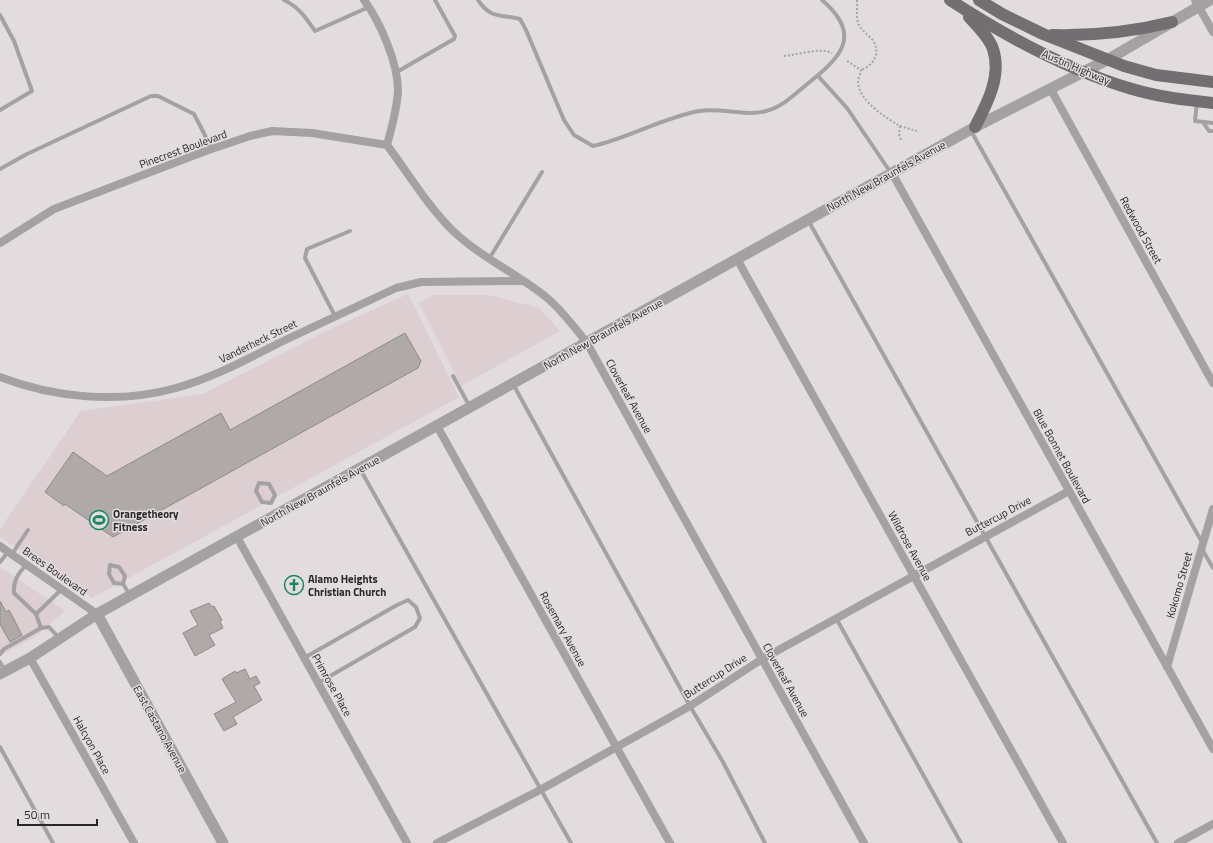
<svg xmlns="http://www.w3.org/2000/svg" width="1213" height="843" viewBox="0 0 1213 843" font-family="'Titillium Web',sans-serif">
<rect width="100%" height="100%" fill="#e2dcde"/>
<g fill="#dcced1">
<path d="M408,294L459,397L92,598L0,537V529L81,411L203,394L328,330Z"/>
<path d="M434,295H489L539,308L560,331L461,386L419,303Z"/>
<path d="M0,567L65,611L36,636L0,656Z"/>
</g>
<g fill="#afa9a8" stroke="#8f8988">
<path d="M405,333L421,361L418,368L113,537L65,504L64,506L45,492L73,452L107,476L221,413L230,430Z"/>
<path d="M0,601L6,612L9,610L22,635L10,642L0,624Z"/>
<path d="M209,603L212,607L214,606L222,620L220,621L223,628L209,635L215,645L195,656L183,633L198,625L190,611Z"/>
<path d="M245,669L250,679L256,676L260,683L254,686L262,700L233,717L237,724L224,731L214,714L236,702L222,679L235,671L236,673Z"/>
</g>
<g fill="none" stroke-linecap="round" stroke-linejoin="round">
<g stroke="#a7a2a4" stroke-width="2" stroke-dasharray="2 2" stroke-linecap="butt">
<path d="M857,0C858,8 855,18 859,25C863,32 870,36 874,42C881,55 872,66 861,70"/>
<path d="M784,56C797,55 821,47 832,53"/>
<path d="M847,61L861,70C861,74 858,78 858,82C859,101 886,118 900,126L899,134L901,140"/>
<path d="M900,126L917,131"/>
</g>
<g stroke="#a3a1a3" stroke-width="4">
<path d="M284,0C299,7 306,18 315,31L369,7"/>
<path d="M478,0C491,19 499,14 520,19L526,30L564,120L574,135L593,146C629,138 662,118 699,111C721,107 745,117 766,111C782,107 794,95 806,85C840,58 864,36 822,0"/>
<path d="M0,15L14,41L32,91L0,110"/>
<path d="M395,73L454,39L455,36L435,0"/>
<path d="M818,76L847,108L891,173"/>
<path d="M1197,102L1195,121L1213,123"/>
<path d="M1203,122L1209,131H1212"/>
<path d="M971,131L1203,544"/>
<path d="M0,169L27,154L151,96H158L194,114L212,149"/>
<path d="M808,220L1157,843"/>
<path d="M489,259L542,172"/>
<path d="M335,316L305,258L307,249L350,231"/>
<path d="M453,376L470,407"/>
<path d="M513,384L690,706L723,762L765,843"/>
<path d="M360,469L571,843"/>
<path d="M259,483L269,484L275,495L271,503L262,502L256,491Z"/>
<path d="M1202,549L1213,568"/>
<path d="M12,554L28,530"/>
<path d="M0,562L8,552"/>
<path d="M26,565C18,574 13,581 14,593L36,614L41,628"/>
<path d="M123,584L125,576L119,567L110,565L109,574L114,583L123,584L130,595"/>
<path d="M36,614L62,589"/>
<path d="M836,618L961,843"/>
<path d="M0,654L4,649L41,628L49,627L59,638"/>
<path d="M304,658L397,605L408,600L416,607L420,618L415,627L318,683"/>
<path d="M0,662L5,671"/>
<path d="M0,747L53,843"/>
</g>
<g stroke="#a3a1a3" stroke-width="8">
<path d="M364,0C380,22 398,62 398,91C397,109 392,127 387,145C408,173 427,205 452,230C480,257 516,273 546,297C562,310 574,327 587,343L864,843"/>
<path d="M1195,0L1213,32"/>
<path d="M1050,88L1213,383"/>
<path d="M892,173L1213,749"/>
<path d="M0,243L54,209L203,152L250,136L272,131L312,133L387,145"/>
<path d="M737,259L1063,843"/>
<path d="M0,377C54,398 119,404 176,388C213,378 247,359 281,342C319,324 358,306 396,288L421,282L521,281"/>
<path d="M437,426L670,843"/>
<path d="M237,537L407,843"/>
<path d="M0,546L97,614"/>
<path d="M30,658L134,843"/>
<path d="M1167,667L1213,509"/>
<path d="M437,843L540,790L690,706L762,659L1069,491"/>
<path d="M1178,843L1213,824"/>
</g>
<g stroke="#a3a1a3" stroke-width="11">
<path d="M97,614L223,843"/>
<path d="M0,674L30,658L97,614L975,127L1107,60L1210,0"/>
</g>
<g stroke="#726e71" stroke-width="12">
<path d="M950,0C1007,37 1067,70 1132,89C1159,97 1186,100 1213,103"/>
<path d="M979,0L1002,14L1043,34L1124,66L1156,75L1213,82"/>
<path d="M969,17C977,26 989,37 993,49C1002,76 987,104 975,127"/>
<path d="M1052,35C1093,36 1132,32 1172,22"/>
</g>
</g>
<defs>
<symbol id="stadium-ring" viewBox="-11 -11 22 22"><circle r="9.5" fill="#e2dcde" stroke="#198664" stroke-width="1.5"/><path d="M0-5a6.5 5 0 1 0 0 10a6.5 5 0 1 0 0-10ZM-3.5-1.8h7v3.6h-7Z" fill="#198664"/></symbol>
<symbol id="church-ring" viewBox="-11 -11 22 22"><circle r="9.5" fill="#e2dcde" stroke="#198664" stroke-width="1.5"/><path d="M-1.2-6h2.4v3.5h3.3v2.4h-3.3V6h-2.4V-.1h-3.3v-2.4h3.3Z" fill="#198664"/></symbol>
</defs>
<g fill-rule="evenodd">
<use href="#stadium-ring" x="88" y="509" width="22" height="22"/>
<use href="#church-ring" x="283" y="574" width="22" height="22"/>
</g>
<g text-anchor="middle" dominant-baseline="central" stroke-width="3" stroke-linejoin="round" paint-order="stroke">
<g font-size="11" fill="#282626" stroke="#e2dcde">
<text transform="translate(1076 67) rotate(23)">Austin Highway</text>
<text transform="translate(183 149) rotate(-20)">Pinecrest Boulevard</text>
<text transform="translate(886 176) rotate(-29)">North New Braunfels Avenue</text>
<text transform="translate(1141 230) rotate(61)">Redwood Street</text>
<text transform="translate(603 334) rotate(-29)">North New Braunfels Avenue</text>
<text transform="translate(258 341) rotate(-26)">Vanderheck Street</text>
<text transform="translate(629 396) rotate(61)">Cloverleaf Avenue</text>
<text transform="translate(1062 456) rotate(61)">Blue Bonnet Boulevard</text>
<text transform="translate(320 491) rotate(-29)">North New Braunfels Avenue</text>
<text transform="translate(998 516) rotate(-28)">Buttercup Drive</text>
<text transform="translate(910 546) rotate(61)">Wildrose Avenue</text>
<text transform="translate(55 571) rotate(35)">Brees Boulevard</text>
<text transform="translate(1179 585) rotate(-74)">Kokomo Street</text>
<text transform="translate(563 629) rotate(61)">Rosemary Avenue</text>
<text transform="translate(715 676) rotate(-33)">Buttercup Drive</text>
<text transform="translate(786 680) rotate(61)">Cloverleaf Avenue</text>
<text transform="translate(332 685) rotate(61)">Primrose Place</text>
<text transform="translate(160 729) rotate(61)">East Castano Avenue</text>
<text transform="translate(92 745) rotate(61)">Halcyon Place</text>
</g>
<g font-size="11" font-weight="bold" fill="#282626" stroke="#e2dcde" text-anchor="start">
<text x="113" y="514">Orangetheory<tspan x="113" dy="13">Fitness</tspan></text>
<text x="308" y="579">Alamo Heights<tspan x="308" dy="13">Christian Church</tspan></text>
</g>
</g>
<path d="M18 819v6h79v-6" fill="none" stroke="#282626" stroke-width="2"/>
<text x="24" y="819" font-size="12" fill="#282626" stroke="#e2dcde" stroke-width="3" paint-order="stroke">50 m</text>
</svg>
